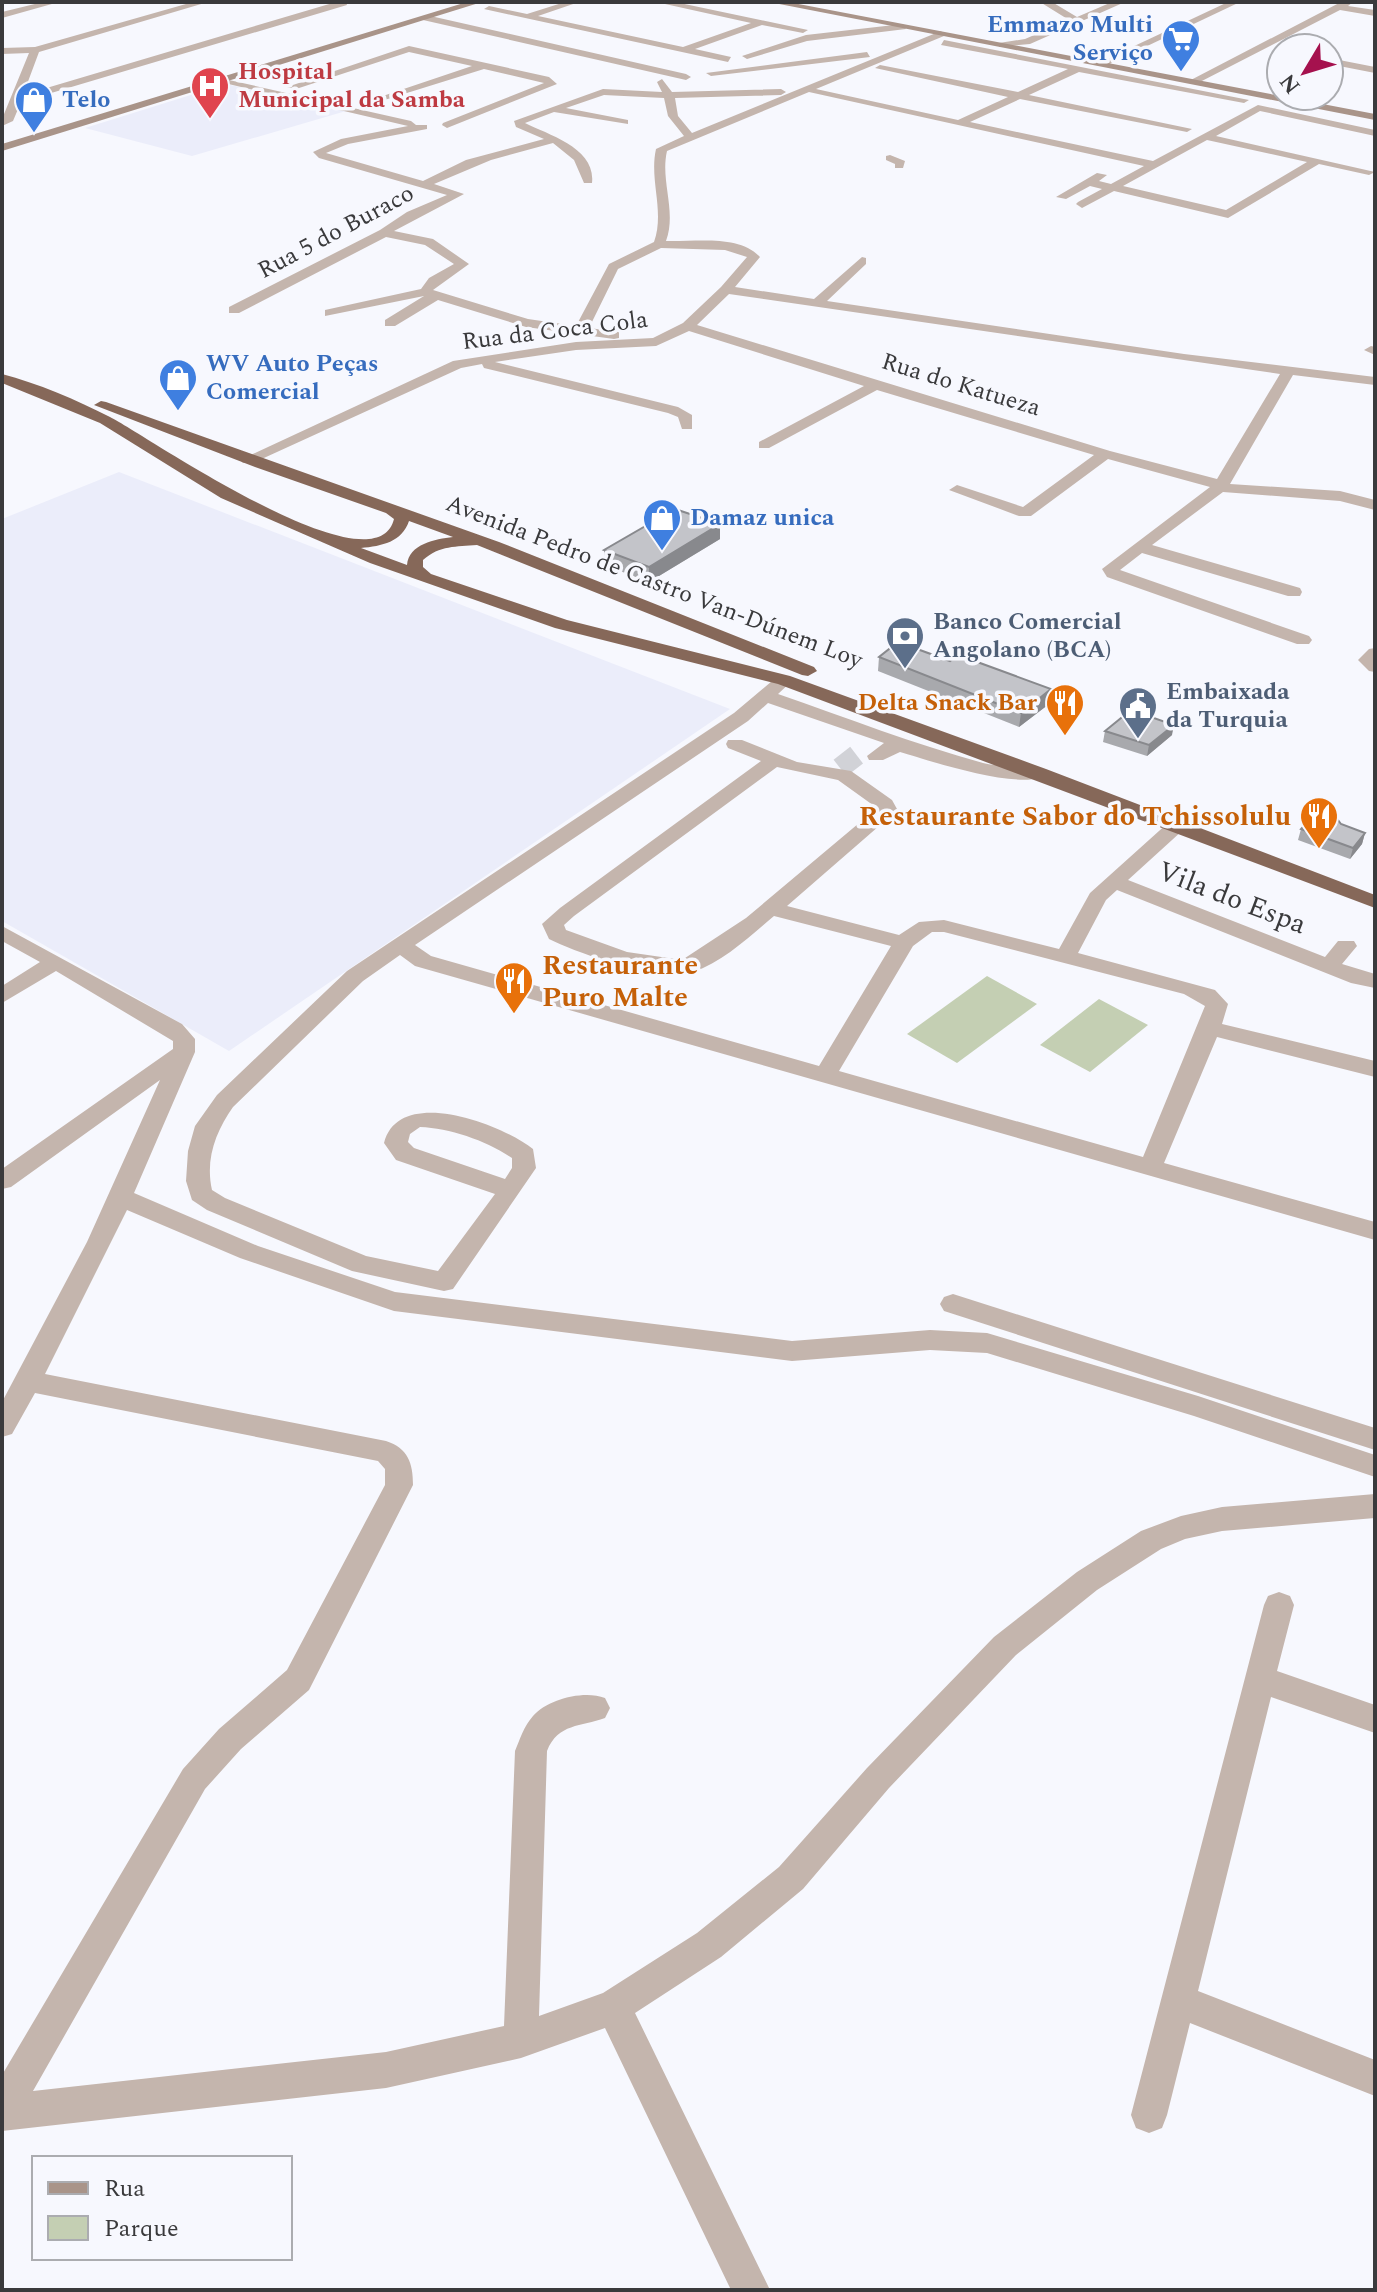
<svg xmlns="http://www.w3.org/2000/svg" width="1377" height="2292" viewBox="0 0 1377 2292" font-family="Spectral,serif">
<rect width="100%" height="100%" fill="#f7f8fe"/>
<g fill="#ebedfa">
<path d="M226,84L346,111L192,156L85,128Z"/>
<path d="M119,472L730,709L229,1051L2,921V519Z"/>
</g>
<g fill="#c4cfb3">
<path d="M987,976L1037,1004L957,1063L907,1034Z"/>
<path d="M1099,999L1148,1025L1090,1072L1040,1045Z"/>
</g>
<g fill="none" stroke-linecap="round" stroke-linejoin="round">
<path stroke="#d1d2d7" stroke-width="21" stroke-dasharray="21 11" stroke-linecap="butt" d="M840,768L862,751"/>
<g fill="#c4b5ad" fill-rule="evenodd">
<path d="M43,2H59L2,18V12Z"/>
<path d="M193,2H208L39,52L23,95L336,2H346L347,5L21,102L13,121L2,126V119L29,53L2,54V48L35,47Z"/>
<path d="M565,2H579L538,16L683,47L751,23L656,2H675L808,30L803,33L762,25L695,49L731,57L728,62L484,9L489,6L527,14Z"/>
<path d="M1040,2H1052L1077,17L1112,2H1125L1030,44L999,47V43L1025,39L1069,20Z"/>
<path d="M1228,2H1240L1105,66L1096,64Z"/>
<path d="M1341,2H1353L1348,6L1375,10V16L1340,10L1196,84L1187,82Z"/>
<path d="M426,15L686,74L691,77L686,80L423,20Z"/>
<path d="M903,24L906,29L807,41L747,59L742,56L806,35Z"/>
<path d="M941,31L944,36L816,89L958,120L1008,97L875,68L880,65L1018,92L1068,69L941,45L944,40L1249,100L1244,103L1079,72L1029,95L1192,129L1187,132L1020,99L970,122L1153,161L1258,105L1375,130V136L1260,111L1216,136L1375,172L1369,175L1319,164L1228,218L1114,191L1082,208L1076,204L1078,202L1102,189L1090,186L1066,199L1056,197L1097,173L1107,175L1099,181L1111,184L1144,166L809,92L667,151C660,181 677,211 666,241C695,242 739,234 760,257L735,287L814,299L862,257L866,258V264L827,301L1184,354L1375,377V385L1293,375L1230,484L1340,491L1375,500V510L1340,501L1223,492L1152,545L1300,588L1302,592L1300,596H1288L1142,553L1120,570L1309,636L1312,640L1309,644H1297L1107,577L1102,569L1210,487L1108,459L1031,516H1019L949,490L957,485L1023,507L1094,455L877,390L769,448H759V442L864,386L689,331L656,346L576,350L495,362L678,407L692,415V429H682L678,417L668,413L484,368L482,364L461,368L253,463H243L240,460L453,361L576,342L653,338L683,323L721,287L747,257L725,250L661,248L618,269L589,328L619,332V338L614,339L526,327L438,300L395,326H385V320L424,296L325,316V310L421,289L429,278L454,264L425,245L386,237L239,313H229V307L380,230L407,212L447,195L319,158L313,152L341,139L408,126L220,82V78L411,121L416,125H427V129L348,144L326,153L423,181L466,160L544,139L516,127L514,121L603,89L662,92L657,82L662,79L672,92L781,89L786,92L781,95L675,98L678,116L692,133ZM604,95L664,98L668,116L684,136L656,149C649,180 665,211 654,242L609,264L576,326L528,319L433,290L469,264L433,239L394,231L464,194L434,184L491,160L553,143L574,160L584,183H592C596,148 549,135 525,123L554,112L628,124V120L566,108ZM1207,140L1307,162L1226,210L1123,186ZM729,294L1280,374L1217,479L1110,451L697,325Z"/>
<path d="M409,46L549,77L557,84L447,128L442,125L443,123L544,83L484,69L362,107V103L472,66L409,52L296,89L287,87Z"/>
<path d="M867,52L870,57L711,76L706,73Z"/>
<path d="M1329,58L1375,67V73L1329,64Z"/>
<path d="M890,155L905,161L903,168H895V164L886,160V156Z"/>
<path d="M1371,346L1375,347V355L1364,350Z"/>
<path d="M1375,648V672L1369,671L1358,660L1369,649Z"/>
<path d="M784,675L793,680L778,694C847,718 914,744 983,763C1000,768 1038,762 1049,773C1028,794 928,760 900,752L883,760H869L867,756L884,743L768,703L748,721L415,945L431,956L819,1066L891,946L774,916C750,936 723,962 693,972C660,983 580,954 549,939L542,924L560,908L761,761L728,748L726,744L728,740H742L797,762L851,771L892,800L897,809L894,813L787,906L899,935L919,922L944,920L1059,949L1090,893L1169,822H1183L1186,826L1183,830L1128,880L1325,957L1338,941H1354L1357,946L1342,964L1375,974V988L1351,983L1117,890L1106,900L1078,953L1215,990L1228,1004L1222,1024L1375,1061V1077L1217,1037L1164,1163L1375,1222V1240L415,966L400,955L363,981L233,1107C216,1131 205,1159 212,1190L225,1198L366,1256L438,1271L495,1194L396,1160L384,1143C399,1085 501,1124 533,1149L536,1168L453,1289L444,1291L352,1271L207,1210L192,1200L186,1181L188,1151L195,1126L217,1095L347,971L734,713L778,676ZM777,767L838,780L877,808L746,918L682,960L627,952L566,930L564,925L574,916ZM932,932H944L1184,994L1205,1006L1143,1157L839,1071L913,946ZM420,1127C450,1128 487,1141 512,1158V1168L505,1179L414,1148L408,1142L410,1134Z"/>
<path d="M2,926L182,1024L195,1039V1052L134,1193L258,1246L395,1292L792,1341L930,1330L987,1333L1198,1396L1375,1455V1477L1194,1416L987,1353L930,1350L792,1361L394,1311L240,1258L127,1210L45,1374L386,1441C408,1448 413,1463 413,1485L309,1690L241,1749L205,1789L33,2091L386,2052L504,2026L515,1751C520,1739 524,1726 533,1716C548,1699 584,1690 605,1698L610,1708L605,1718C581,1727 558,1723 547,1751L539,2016L603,1993L697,1933L779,1867L867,1768L994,1637L1077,1572L1141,1531L1181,1516L1222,1507L1375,1494V1518L1222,1531L1185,1539L1161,1549L1097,1590L1016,1655L889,1788L803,1889L721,1957L635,2013L770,2290H731L605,2028L521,2058L386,2088L2,2131V2075L183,1769L219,1729L287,1670L385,1485V1469L378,1461L35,1393L12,1434L2,1437V1402L87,1242L160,1080L11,1187L2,1189V1169L173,1049V1041L56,971L2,1003V986L40,962L2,941Z"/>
<path d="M953,1294L1375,1428V1450L944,1311L940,1304L944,1297Z"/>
<path d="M1279,1592L1290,1596L1294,1605L1277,1671L1375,1705V1733L1271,1697L1198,1991L1375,2060V2096L1190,2023L1167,2115L1162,2128L1149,2133L1136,2128L1131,2115L1264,1605L1268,1596Z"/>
</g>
<g fill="#a99489" fill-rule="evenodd">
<path d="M467,2H482L2,151V144Z"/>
<path d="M769,2H788L1375,114V120Z"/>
</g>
<path fill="#866859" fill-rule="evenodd" d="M2,374C37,383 77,400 110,417C144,434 375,595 394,519L386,513L255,467L94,405L101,401L106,402L499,542L814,667L817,671L808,676L802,675L477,545C456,547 440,545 423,560V567L431,574L567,620L790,676L1046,769L1375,895V908L778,684L555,628L370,563L221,498L100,423L2,383ZM409,521L453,537C435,539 409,544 407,565L361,548C382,546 402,542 409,521Z"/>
</g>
<g fill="#a8a9ad">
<path d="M720,539L649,582L604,565V550Z"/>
<path d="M879,657L950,661L1051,689L1049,704L1019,727L878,671Z"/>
<path d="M1105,731L1172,735L1147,756L1103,742Z"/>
<path d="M1341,824L1365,833L1362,844L1350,859L1298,840L1301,829Z"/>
</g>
<g fill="#88898d">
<path d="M720,524V539L649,582V567Z"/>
<path d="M1051,689L1049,704L1019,727L1021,713Z"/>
<path d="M1174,725L1172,735L1147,756L1149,745Z"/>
<path d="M1365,833L1362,844L1350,859L1353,848Z"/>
</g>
<g fill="#c3c4c9" stroke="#88898d" stroke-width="2">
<path d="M675,509L720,524L649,567L604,550Z"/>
<path d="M898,642L950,661L958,655L1051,689L1021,713L879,657Z"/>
<path d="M1131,710L1174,725L1149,745L1105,731Z"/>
<path d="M1319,810L1335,816L1341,824L1365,833L1353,848L1301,829Z"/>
</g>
<defs>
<symbol id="supermarket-pin" viewBox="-11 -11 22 30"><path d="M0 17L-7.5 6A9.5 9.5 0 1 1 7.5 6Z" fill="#3f7fe0" stroke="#f7f8fe"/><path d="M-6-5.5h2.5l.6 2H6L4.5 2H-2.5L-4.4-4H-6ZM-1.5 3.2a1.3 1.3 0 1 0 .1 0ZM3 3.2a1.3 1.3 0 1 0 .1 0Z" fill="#fff"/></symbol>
<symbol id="hospital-pin" viewBox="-11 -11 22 30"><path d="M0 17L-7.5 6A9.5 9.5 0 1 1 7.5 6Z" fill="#e0444e" stroke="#f7f8fe"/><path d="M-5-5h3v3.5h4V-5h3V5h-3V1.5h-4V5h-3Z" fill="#fff"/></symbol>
<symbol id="shop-pin" viewBox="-11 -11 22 30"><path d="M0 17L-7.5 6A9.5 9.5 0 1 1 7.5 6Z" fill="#3f7fe0" stroke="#f7f8fe"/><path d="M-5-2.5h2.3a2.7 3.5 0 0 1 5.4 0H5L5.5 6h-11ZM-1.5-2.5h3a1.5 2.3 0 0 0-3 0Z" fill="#fff"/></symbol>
<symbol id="bank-pin" viewBox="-11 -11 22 30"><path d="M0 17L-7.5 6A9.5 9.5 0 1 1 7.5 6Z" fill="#5c6f8a" stroke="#f7f8fe"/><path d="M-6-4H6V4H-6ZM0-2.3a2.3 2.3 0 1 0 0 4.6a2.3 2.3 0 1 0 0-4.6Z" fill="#fff"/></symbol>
<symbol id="restaurant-pin" viewBox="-11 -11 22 30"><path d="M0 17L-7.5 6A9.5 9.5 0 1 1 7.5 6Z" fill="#e8710a" stroke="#f7f8fe"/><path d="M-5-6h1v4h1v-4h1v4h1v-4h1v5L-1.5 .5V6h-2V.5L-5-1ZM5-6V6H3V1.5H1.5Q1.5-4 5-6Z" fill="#fff"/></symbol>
<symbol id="civic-pin" viewBox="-11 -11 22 30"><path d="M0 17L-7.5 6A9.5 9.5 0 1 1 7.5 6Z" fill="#5c6f8a" stroke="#f7f8fe"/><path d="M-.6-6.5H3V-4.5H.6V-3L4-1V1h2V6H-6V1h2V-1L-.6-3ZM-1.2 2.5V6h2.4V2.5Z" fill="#fff"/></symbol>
</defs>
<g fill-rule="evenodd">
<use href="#supermarket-pin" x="1159" y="17" width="44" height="60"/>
<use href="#hospital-pin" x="188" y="64" width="44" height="60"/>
<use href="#shop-pin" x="12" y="78" width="44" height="60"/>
<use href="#shop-pin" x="156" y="356" width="44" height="60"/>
<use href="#shop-pin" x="640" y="496" width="44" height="60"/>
<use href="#bank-pin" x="883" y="614" width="44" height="60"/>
<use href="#restaurant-pin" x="1043" y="681" width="44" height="60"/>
<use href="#civic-pin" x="1116" y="684" width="44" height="60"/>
<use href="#restaurant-pin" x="1297" y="794" width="44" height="60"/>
<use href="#restaurant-pin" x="492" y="959" width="44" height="60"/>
</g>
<g text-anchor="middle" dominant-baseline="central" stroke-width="7" stroke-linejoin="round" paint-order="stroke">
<g font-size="24" font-weight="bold" fill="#366cbe" stroke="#f7f8fe" text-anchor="start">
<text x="1153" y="25" text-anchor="end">Emmazo Multi<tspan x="1153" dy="28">Serviço</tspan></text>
<text x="62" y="100">Telo</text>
<text x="206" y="364">WV Auto Peças<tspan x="206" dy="28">Comercial</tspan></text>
<text x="690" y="518">Damaz unica</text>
</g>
<g font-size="24" font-weight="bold" fill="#be3a42" stroke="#f7f8fe" text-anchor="start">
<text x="238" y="72">Hospital<tspan x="238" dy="28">Municipal da Samba</tspan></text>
</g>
<g font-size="24" fill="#3a3a3c" stroke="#f7f8fe">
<text transform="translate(336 232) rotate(-28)">Rua 5 do Buraco</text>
<text transform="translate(555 331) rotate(-7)">Rua da Coca Cola</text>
<text transform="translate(961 385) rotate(17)">Rua do Katueza</text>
<text transform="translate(654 582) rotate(21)">Avenida Pedro de Castro Van-Dúnem Loy</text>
</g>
<g font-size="24" font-weight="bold" fill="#4e5e75" stroke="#f7f8fe" text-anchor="start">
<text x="933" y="622">Banco Comercial<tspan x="933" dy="28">Angolano (BCA)</tspan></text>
<text x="1166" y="692">Embaixada<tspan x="1166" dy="28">da Turquia</tspan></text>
</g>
<g font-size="24" font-weight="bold" fill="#c56008" stroke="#f7f8fe" text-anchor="end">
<text x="1037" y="703">Delta Snack Bar</text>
</g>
<g font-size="28" font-weight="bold" fill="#c56008" stroke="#f7f8fe" text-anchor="end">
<text x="1291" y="816">Restaurante Sabor do Tchissolulu</text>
<text x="542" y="965" text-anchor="start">Restaurante<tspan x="542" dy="32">Puro Malte</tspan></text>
</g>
<g font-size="28" fill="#3a3a3c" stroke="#f7f8fe">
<text transform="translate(1232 898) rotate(21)">Vila do Espa</text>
</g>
</g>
<rect width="1377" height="2292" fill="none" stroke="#3a3a3c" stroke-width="8"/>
<rect x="32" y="2156" width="260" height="104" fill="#f7f8fe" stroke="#abacb0" stroke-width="2"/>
<rect x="48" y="2182" width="40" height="12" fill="#a99489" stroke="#abacb0" stroke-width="2"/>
<text x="104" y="2196" font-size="24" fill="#3a3a3c">Rua</text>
<rect x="48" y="2216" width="40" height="24" fill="#c4cfb3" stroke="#abacb0" stroke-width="2"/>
<text x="104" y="2236" font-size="24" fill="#3a3a3c">Parque</text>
<g transform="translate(1305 72) rotate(232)"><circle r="38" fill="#f7f8fe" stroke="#abacb0" stroke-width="2"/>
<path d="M0-6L14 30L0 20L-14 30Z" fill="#a5114e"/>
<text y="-12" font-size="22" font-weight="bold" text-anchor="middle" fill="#3a3a3c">N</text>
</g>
</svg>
